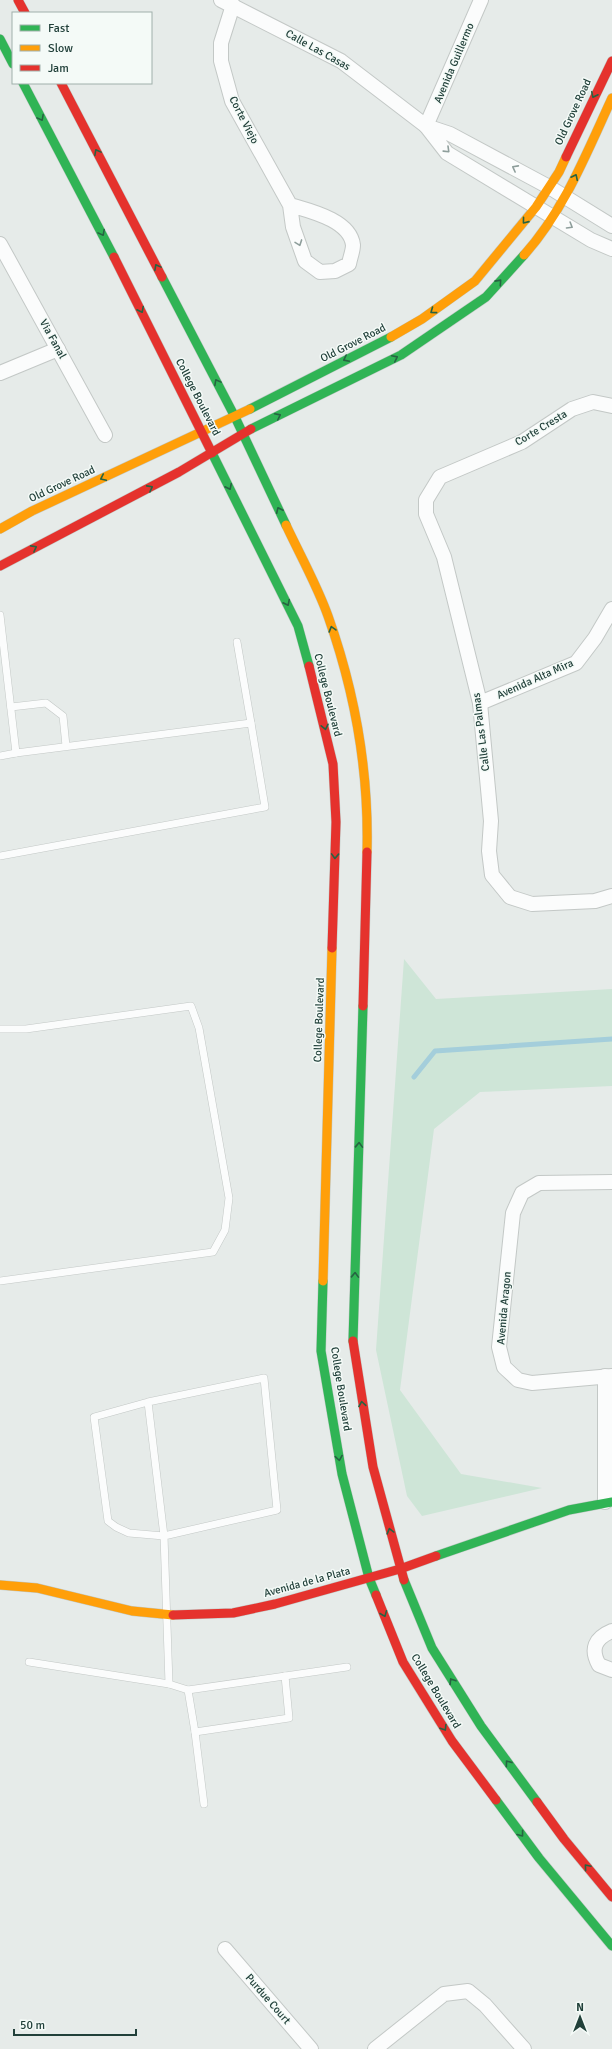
<svg xmlns="http://www.w3.org/2000/svg" width="612" height="2049" viewBox="0 0 612 2049" font-family="Signika,sans-serif">
<rect width="100%" height="100%" fill="#e6ebe9"/>
<path fill="#cee5d7" d="M404,959L436,999L612,989V1086L480,1092L434,1129L400,1390L461,1474L542,1488L422,1516L407,1496L376,1350Z"/>
<g fill="none" stroke-linecap="round" stroke-linejoin="round">
<path stroke="#a4cedb" stroke-width="5" d="M414,1077L435,1051L612,1039"/>
<defs>
<g id="lane">
<path d="M0,615L16,753L0,756"/>
<path d="M237,642L251,723"/>
<path d="M11,707L46,703L63,716L66,746"/>
<path d="M0,856L265,807L251,723L16,753"/>
<path d="M0,1029H26L191,1006L199,1028L229,1198L225,1230L213,1252L0,1281"/>
<path d="M148,1402L94,1417L108,1521L116,1527L129,1533L164,1536L277,1510L264,1378L148,1402L164,1536L169,1684L188,1690L347,1667"/>
<path d="M29,1662L169,1684"/>
<path d="M188,1690L195,1732L289,1718L285,1676"/>
<path d="M195,1732L204,1804"/>
</g>
<g id="street">
<path d="M221,0L341,61L426,126L481,0"/>
<path d="M233,5L221,43V61L232,101L290,205L293,227L305,261L320,272L335,271L349,264C350,258 353,251 353,245C350,220 310,211 290,205"/>
<path d="M612,226L549,187L450,134L426,126L447,153L591,240L612,249"/>
<path d="M0,244L105,435"/>
<path d="M0,373L58,349"/>
<path d="M612,406L593,402L572,409L522,442L440,477L426,500V514L444,557L480,703L491,821L489,851L492,875L510,897L532,904L595,901L612,896"/>
<path d="M480,703L576,663L595,638L612,609"/>
<path d="M612,1182L539,1183L522,1193L513,1213L499,1347L504,1367L518,1380L532,1383L612,1376"/>
<path d="M605,1376V1502"/>
<path d="M612,1631C595,1638 590,1649 599,1665L612,1670"/>
<path d="M225,1949L311,2049"/>
<path d="M375,2049L444,1994L468,1991L485,2005L524,2049"/>
</g>
<g id="fast">
<path d="M0,39L13,64"/>
<path d="M23,83L114,257"/>
<path d="M162,277L235,417L286,525"/>
<path d="M250,409L391,337"/>
<path d="M251,429L401,355L486,297L524,255"/>
<path d="M212,453L298,626L309,666"/>
<path d="M323,1281L321,1351L342,1474L369,1578L376,1595"/>
<path d="M353,1341L363,1006"/>
<path d="M436,1556L569,1510L612,1502"/>
<path d="M404,1580L432,1648L481,1726L537,1802"/>
<path d="M496,1800L539,1858L612,1946"/>
</g>
<g id="slow">
<path d="M524,255C564,211 587,152 612,98"/>
<path d="M391,337L422,319L475,281L536,207L559,172L566,157"/>
<path d="M286,525C300,555 317,585 328,616C355,692 369,772 367,852"/>
<path d="M0,529L32,511L250,409"/>
<path d="M323,1281L332,948"/>
<path d="M0,1585L37,1588L132,1611L173,1615"/>
</g>
<g id="jam">
<path d="M18,0L25,13"/>
<path d="M61,83L162,277"/>
<path d="M566,157L612,61"/>
<path d="M114,257L212,453"/>
<path d="M0,566L179,472L251,429"/>
<path d="M309,666L333,764L336,822L332,948"/>
<path d="M363,1006L367,852"/>
<path d="M353,1341L373,1467L404,1580"/>
<path d="M376,1595L403,1662L452,1741L496,1800"/>
<path d="M173,1615L233,1613L275,1604L400,1569L436,1556"/>
<path d="M537,1802L564,1839L612,1897"/>
</g>
</defs>
<use href="#lane" stroke="#c3c8c6" stroke-width="8"/>
<use href="#street" stroke="#c3c8c6" stroke-width="16"/>
<use href="#fast" stroke="#c1c9c6" stroke-width="10"/>
<use href="#slow" stroke="#c1c9c6" stroke-width="10"/>
<use href="#jam" stroke="#c1c9c6" stroke-width="10"/>
<use href="#lane" stroke="#fbfcfc" stroke-width="7"/>
<use href="#street" stroke="#fbfcfc" stroke-width="14"/>
<use href="#fast" stroke="#30b455" stroke-width="9"/>
<use href="#slow" stroke="#ff9f0a" stroke-width="9"/>
<use href="#jam" stroke="#e5322d" stroke-width="9"/>
</g>
<defs><path id="oneway-chevron" d="M-2-3.5L2.5 0L-2 3.5" fill="none" stroke-width="1.6" stroke-linecap="round" stroke-linejoin="round"/></defs>
<g stroke="#266342">
<use href="#oneway-chevron" transform="translate(594 95) rotate(116)"/>
<use href="#oneway-chevron" transform="translate(41 118) rotate(62)"/>
<use href="#oneway-chevron" transform="translate(97 152) rotate(-118)"/>
<use href="#oneway-chevron" transform="translate(575 177) rotate(-64)"/>
<use href="#oneway-chevron" transform="translate(525 221) rotate(129)"/>
<use href="#oneway-chevron" transform="translate(102 233) rotate(62)"/>
<use href="#oneway-chevron" transform="translate(157 267) rotate(-118)"/>
<use href="#oneway-chevron" transform="translate(499 282) rotate(-48)"/>
<use href="#oneway-chevron" transform="translate(141 310) rotate(63)"/>
<use href="#oneway-chevron" transform="translate(433 311) rotate(144)"/>
<use href="#oneway-chevron" transform="translate(395 358) rotate(-26)"/>
<use href="#oneway-chevron" transform="translate(346 359) rotate(153)"/>
<use href="#oneway-chevron" transform="translate(217 382) rotate(-118)"/>
<use href="#oneway-chevron" transform="translate(278 416) rotate(-26)"/>
<use href="#oneway-chevron" transform="translate(103 478) rotate(155)"/>
<use href="#oneway-chevron" transform="translate(229 487) rotate(64)"/>
<use href="#oneway-chevron" transform="translate(150 488) rotate(-28)"/>
<use href="#oneway-chevron" transform="translate(279 510) rotate(-115)"/>
<use href="#oneway-chevron" transform="translate(34 548) rotate(-28)"/>
<use href="#oneway-chevron" transform="translate(287 603) rotate(64)"/>
<use href="#oneway-chevron" transform="translate(332 629) rotate(-106)"/>
<use href="#oneway-chevron" transform="translate(325 727) rotate(78)"/>
<use href="#oneway-chevron" transform="translate(335 856) rotate(92)"/>
<use href="#oneway-chevron" transform="translate(359 1145) rotate(-88)"/>
<use href="#oneway-chevron" transform="translate(355 1275) rotate(-88)"/>
<use href="#oneway-chevron" transform="translate(362 1404) rotate(-99)"/>
<use href="#oneway-chevron" transform="translate(339 1458) rotate(81)"/>
<use href="#oneway-chevron" transform="translate(390 1531) rotate(-105)"/>
<use href="#oneway-chevron" transform="translate(384 1614) rotate(68)"/>
<use href="#oneway-chevron" transform="translate(452 1681) rotate(-122)"/>
<use href="#oneway-chevron" transform="translate(444 1728) rotate(58)"/>
<use href="#oneway-chevron" transform="translate(508 1763) rotate(-126)"/>
<use href="#oneway-chevron" transform="translate(521 1834) rotate(53)"/>
<use href="#oneway-chevron" transform="translate(587 1867) rotate(-130)"/>
</g>
<g stroke="#8e9e9b">
<use href="#oneway-chevron" transform="translate(447 150) rotate(44)"/>
<use href="#oneway-chevron" transform="translate(515 168) rotate(-152)"/>
<use href="#oneway-chevron" transform="translate(570 226) rotate(31)"/>
<use href="#oneway-chevron" transform="translate(299 243) rotate(70)"/>
</g>
<g text-anchor="middle" dominant-baseline="central" stroke-width="3" stroke-linejoin="round" paint-order="stroke">
<g font-size="11" fill="#21403a" stroke="#f4faf7">
<text transform="translate(318 50) rotate(29)">Calle Las Casas</text>
<text transform="translate(454 63) rotate(-67)">Avenida Guillermo</text>
<text transform="translate(573 112) rotate(-65)">Old Grove Road</text>
<text transform="translate(244 120) rotate(63)">Corte Viejo</text>
<text transform="translate(53 339) rotate(61)">Via Fanal</text>
<text transform="translate(353 343) rotate(-27)">Old Grove Road</text>
<text transform="translate(198 397) rotate(63)">College Boulevard</text>
<text transform="translate(541 428) rotate(-31)">Corte Cresta</text>
<text transform="translate(62 484) rotate(-25)">Old Grove Road</text>
<text transform="translate(535 679) rotate(-24)">Avenida Alta Mira</text>
<text transform="translate(328 695) rotate(76)">College Boulevard</text>
<text transform="translate(481 732) rotate(-97)">Calle Las Palmas</text>
<text transform="translate(319 1020) rotate(-88)">College Boulevard</text>
<text transform="translate(504 1308) rotate(-85)">Avenida Aragon</text>
<text transform="translate(341 1389) rotate(81)">College Boulevard</text>
<text transform="translate(307 1582) rotate(-15)">Avenida de la Plata</text>
<text transform="translate(436 1691) rotate(59)">College Boulevard</text>
<text transform="translate(268 1999) rotate(49)">Purdue Court</text>
</g>
</g>
<rect x="12" y="12" width="140" height="72" fill="#f4faf7" stroke="#a0b0ab"/>
<rect x="20" y="25" width="20" height="6" fill="#30b455" stroke="#a0b0ab"/>
<text x="48" y="32" font-size="12" fill="#21403a">Fast</text>
<rect x="20" y="45" width="20" height="6" fill="#ff9f0a" stroke="#a0b0ab"/>
<text x="48" y="52" font-size="12" fill="#21403a">Slow</text>
<rect x="20" y="65" width="20" height="6" fill="#e5322d" stroke="#a0b0ab"/>
<text x="48" y="72" font-size="12" fill="#21403a">Jam</text>
<g transform="translate(580 2017)" stroke="#f4faf7" stroke-width="3" paint-order="stroke">
<path d="M0-3L7 15L0 10L-7 15Z" fill="#21403a"/>
<text y="-6" font-size="11" font-weight="bold" text-anchor="middle" fill="#21403a">N</text>
</g>
<path d="M14 2029v6h122v-6" fill="none" stroke="#21403a" stroke-width="2"/>
<text x="20" y="2029" font-size="12" fill="#21403a" stroke="#f4faf7" stroke-width="3" paint-order="stroke">50 m</text>
</svg>
